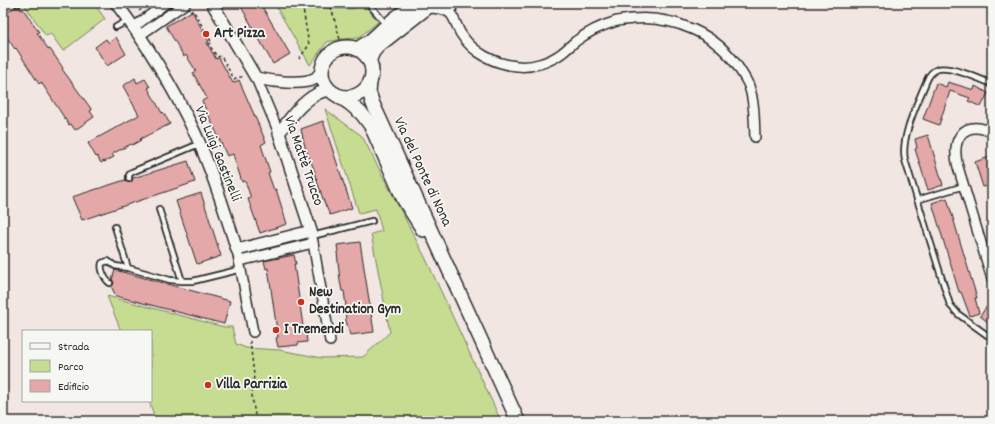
<svg xmlns="http://www.w3.org/2000/svg" width="995" height="424" viewBox="0 0 995 424" font-family="Dekko,sans-serif">
<rect width="100%" height="100%" fill="#f2e6e3"/>
<filter id="ink" filterUnits="userSpaceOnUse"><feTurbulence type="fractalNoise" baseFrequency=".025" numOctaves="2"/><feDisplacementMap in="SourceGraphic" scale="8" xChannelSelector="R" yChannelSelector="G"/><feConvolveMatrix kernelMatrix="1 2 1 2 8 2 1 2 1" color-interpolation-filters="sRGB"/></filter>
<g filter="url(#ink)">
<g fill="#c6dc91" stroke="#78845e">
<path d="M23,3H94L105,19L63,51L51,34L46,36Z"/>
<path d="M274,3H317L324,8L351,9L365,5L378,22L358,38L342,39L327,42L310,65Z"/>
<path d="M325,109L362,136L426,259L501,421H156L149,401H151V331H121L107,296L224,327H232L236,344L246,348L280,350L322,358L363,357L390,332L371,234L382,231L376,209L359,213Z"/>
</g>
<g fill="#e3a8a7" stroke="#2b2b2b">
<path d="M239,3H260L290,54L273,64Z"/>
<path d="M15,7H19L21,10L23,9L39,32L37,33L49,50L50,49L63,68L62,69L92,110L90,111L94,117L75,130L71,124L69,125L41,82L39,84L16,48L15,49L3,32V15Z"/>
<path d="M192,11L209,42L207,43L216,59L219,58L233,83L239,80L266,142L261,145L270,172L268,173L274,190L276,189L287,224L260,233L248,199L251,198L245,181L242,182L233,154L227,156L202,101L207,98L193,73L196,71L186,55L184,57L166,26Z"/>
<path d="M116,37L126,54L107,66L95,47L106,39L109,43Z"/>
<path d="M135,78L137,83L145,79L150,87L148,88L162,113L163,112L170,124L140,139L141,140L132,145L131,144L112,154L114,157L104,162V161L101,163L97,156L96,157L88,143L139,115L123,86Z"/>
<path d="M948,82L974,90L975,86L988,93L981,107L968,101L970,98L950,91L939,125L923,119L936,83L946,87Z"/>
<path d="M323,121L352,208L330,215L324,202L314,172H315L305,147L301,129Z"/>
<path d="M928,135L943,185L928,190L915,149L917,148L915,139Z"/>
<path d="M992,156V185L983,187L975,162Z"/>
<path d="M188,161L195,182L82,220L72,197L125,180L127,182H131L133,178Z"/>
<path d="M201,193L221,256L197,264L176,201Z"/>
<path d="M947,198L977,298H975L979,313L970,316L961,292H959L932,203Z"/>
<path d="M360,242L374,332L350,335L346,321L345,306H346L344,291H342L340,281L337,252H338L337,245Z"/>
<path d="M294,255L296,264H294L297,284L304,333H306L307,342L298,343V345L278,347L276,338L278,337L275,317L268,268L266,269L264,261Z"/>
<path d="M115,270L230,301L224,324L116,296L111,286L114,284L112,280Z"/>
<path d="M992,299V325L980,316Z"/>
</g>
<g fill="none" stroke-linecap="round" stroke-linejoin="round">
<defs>
<g id="service">
<path d="M18,3V4"/>
<path d="M368,3L386,24"/>
<path d="M116,27L129,20"/>
<path d="M992,84C980,79 951,66 938,69C932,71 929,75 927,80C918,102 900,137 905,160L950,305L958,314L987,335L992,336"/>
<path d="M129,179V175L132,172L199,144"/>
<path d="M917,200L964,186"/>
<path d="M159,209L182,281H193L242,269"/>
<path d="M115,227L128,268L170,280L182,281"/>
<path d="M312,236L372,221"/>
<path d="M110,283C105,280 100,269 102,263L108,261L115,266L128,268"/>
</g>
<g id="minor">
<path d="M426,8C434,8 443,8 450,13C455,18 457,28 461,34C473,53 495,64 517,66C532,68 550,62 562,53C567,49 571,45 576,41C587,33 600,26 614,22C619,20 626,20 632,19C673,15 718,34 740,70C743,75 747,81 749,86C755,103 754,120 755,137"/>
<path d="M451,14L452,3"/>
<path d="M134,27L166,3"/>
<path d="M140,35L186,3"/>
<path d="M256,78L279,133"/>
<path d="M992,132C962,119 951,140 958,167L992,279"/>
<path d="M311,231L330,341"/>
<path d="M237,250L253,332"/>
<path d="M240,261L313,243"/>
</g>
<g id="tertiary">
<path d="M116,3C147,44 173,87 195,133C212,170 225,211 237,250L311,231L279,133C289,120 301,102 317,94C320,92 325,91 329,90"/>
<path d="M212,3L256,78C270,81 303,86 316,78C318,76 320,73 322,71"/>
</g>
<g id="secondary">
<circle cx="347" cy="72" r="25"/>
<path d="M357,49L370,41L394,19L416,3"/>
<path d="M369,61L373,52L378,46L433,3"/>
<path d="M370,82L369,92L373,104L518,421"/>
<path d="M335,94L349,103L362,114L371,126L404,200L423,230"/>
</g>
</defs>
<use href="#service" stroke="#2b2b2b" stroke-width="8"/>
<use href="#minor" stroke="#2b2b2b" stroke-width="12"/>
<use href="#tertiary" stroke="#2b2b2b" stroke-width="14"/>
<use href="#secondary" stroke="#2b2b2b" stroke-width="16"/>
<g stroke="#2b2b2b" stroke-width="1.5" stroke-dasharray="3 3" stroke-linecap="butt">
<path d="M303,4L322,6L346,7L347,3H362"/>
<path d="M331,7L341,43"/>
<path d="M139,11L150,3"/>
<path d="M190,11L193,10L212,43L209,44L217,57L221,56L234,79L238,77H243"/>
<path d="M299,59L309,45L302,3"/>
<path d="M250,341L254,375L252,397L256,421"/>
</g>
<use href="#service" stroke="#f6f6f2" stroke-width="4.5"/>
<use href="#minor" stroke="#f6f6f2" stroke-width="9"/>
<use href="#tertiary" stroke="#f6f6f2" stroke-width="11"/>
<use href="#secondary" stroke="#f6f6f2" stroke-width="13"/>
</g>
</g>
<g fill="#c8321e" stroke="#f6f6f2" stroke-width="1.5">
<circle cx="206" cy="34" r="4"/>
<circle cx="301" cy="302" r="4"/>
<circle cx="276" cy="330" r="4"/>
<circle cx="208" cy="385" r="4"/>
</g>
<g text-anchor="middle" dominant-baseline="central" stroke-width="3.5" stroke-linejoin="round" paint-order="stroke">
<g font-size="15" font-weight="bold" fill="#2b2b2b" stroke="#f6f6f2" text-anchor="start">
<text x="214" y="34">Art Pizza</text>
<text x="309" y="293">New<tspan x="309" dy="17">Destination Gym</tspan></text>
<text x="284" y="330">I Tremendi</text>
<text x="216" y="385">Villa Parrizia</text>
</g>
<g font-size="15" fill="#2b2b2b" stroke="#f6f6f2">
<text transform="translate(217 154) rotate(68)">Via Luigi Gastinelli</text>
<text transform="translate(303 161) rotate(71)">Via Mattè Trucco</text>
<text transform="translate(422 172) rotate(65)">Via del Ponte di Nona</text>
</g>
</g>
<rect width="995" height="424" fill="none" stroke="#f6f6f2" stroke-width="16"/>
<rect x="8" y="8" width="979" height="408" fill="none" stroke="#2b2b2b" stroke-width="1.5" filter="url(#ink)"/>
<rect x="22" y="330" width="130" height="72" fill="#f6f6f2" stroke="#a5a5a2"/>
<rect x="30" y="343" width="20" height="6" fill="#f6f6f2" stroke="#a5a5a2"/>
<text x="58" y="350" font-size="12" fill="#2b2b2b">Strada</text>
<rect x="30" y="360" width="20" height="12" fill="#c6dc91" stroke="#a5a5a2"/>
<text x="58" y="370" font-size="12" fill="#2b2b2b">Parco</text>
<rect x="30" y="380" width="20" height="12" fill="#e3a8a7" stroke="#a5a5a2"/>
<text x="58" y="390" font-size="12" fill="#2b2b2b">Edificio</text>
</svg>
